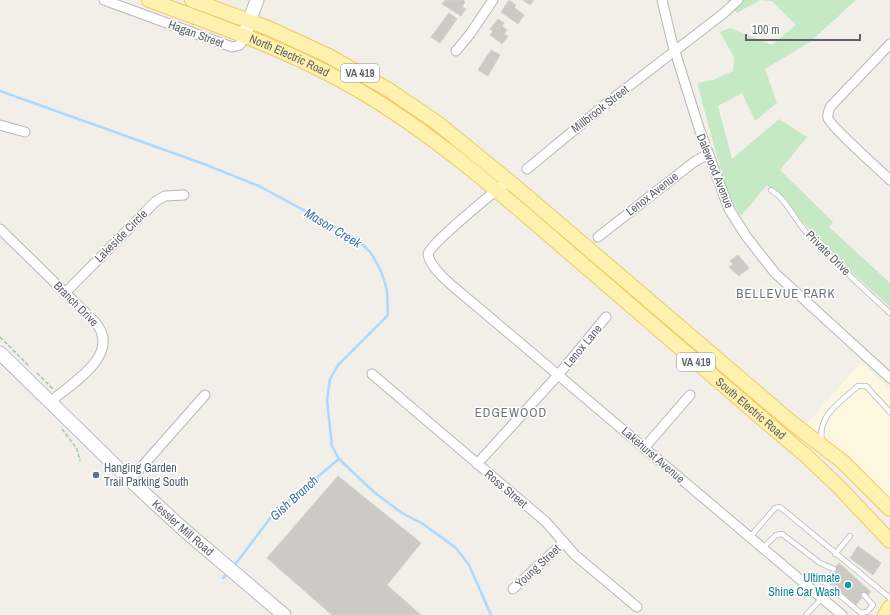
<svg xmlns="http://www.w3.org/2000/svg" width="890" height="615" viewBox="0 0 890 615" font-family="'Archivo Narrow',sans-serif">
<rect width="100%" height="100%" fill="#f1efe8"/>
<path fill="#fef7e0" d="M861,362L890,389V503L806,425Z"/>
<path fill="#c5e8c5" d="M727,0H856L810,42L765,69L777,103L755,121L742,93L718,106L732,159L779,119L807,137L780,170L833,222L829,227L890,283V307L846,267L767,185L741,216L728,196L697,83L713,80L733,71L734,57L720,32L730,28L772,45L796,25L772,1L760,0L737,13Z"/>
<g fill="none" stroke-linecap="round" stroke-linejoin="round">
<g stroke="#aadaff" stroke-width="2.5">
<path d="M0,91L204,164L259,186L357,239L371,253L381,271L387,290L388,315L338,365L330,379L327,400L332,446L339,459L375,493L402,513L423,524L456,548L469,565L491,615"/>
<path d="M234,566L274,513L339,459"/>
<path d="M223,578L228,573"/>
</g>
</g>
<g fill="#cccac5" stroke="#d6d1c6">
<path d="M445,0H463L465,2L462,7L466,9L461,16L442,4Z"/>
<path d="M509,0L516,5L514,7L524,15L518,24L501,12Z"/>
<path d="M523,0H534L530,5Z"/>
<path d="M449,13L457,19L440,43L431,37Z"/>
<path d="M498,19L504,23L502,26L507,30L504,34L508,36L502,44L490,35L493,31L490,29Z"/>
<path d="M491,50L500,55L488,76L478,70Z"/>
<path d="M738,255L749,268L739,276L729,267L733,264L730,261Z"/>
<path d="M338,476L421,543L387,585L421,615H332L267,558Z"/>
<path d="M858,546L881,563L873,575L850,558Z"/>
<path d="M839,563L871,592L868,595L866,593L856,605L826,578Z"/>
</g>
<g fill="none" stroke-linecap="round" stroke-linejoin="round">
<defs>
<g id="lane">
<path d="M771,190C786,199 795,220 806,232C833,260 861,287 890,313"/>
<path d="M822,441C817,415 841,402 858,386H866L890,412"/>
<path d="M750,537L775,508L780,507L890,598"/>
<path d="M763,548L776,535L782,534L820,563L834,569"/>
<path d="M835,554L850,536"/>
<path d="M805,583L812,578H819L861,613L867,612L873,605L864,595"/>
<path d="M806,615L822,598"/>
</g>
<g id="street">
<path d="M104,0L232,47L240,45L244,36"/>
<path d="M662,0L672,42L699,128L729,209L746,236L775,273L890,378"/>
<path d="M890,44L831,106C829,110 827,113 828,118C830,126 880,170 890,180"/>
<path d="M456,51L470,34L493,0"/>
<path d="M0,125L25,132"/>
<path d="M527,169L607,103L724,13L738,0"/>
<path d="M509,181C497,189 430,244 428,254C430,272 466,296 480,309L842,615"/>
<path d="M0,229L95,322C123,354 72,383 50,402"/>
<path d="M598,237L694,162L708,154"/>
<path d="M65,293L156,201L165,196L184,195"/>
<path d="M372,374L546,522L575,555L637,607"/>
<path d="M645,447L690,395"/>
<path d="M477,464L559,374L606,317"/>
<path d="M130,480L205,395"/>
<path d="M513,589L564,542"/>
</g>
<g id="secondary">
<path d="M244,36L257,0"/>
<path id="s1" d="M0,353L130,480L183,529L284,615"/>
</g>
<g id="primary">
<path id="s2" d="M149,0C219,26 289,50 353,87C433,133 502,194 571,254C649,321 726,388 804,454L838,486L890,541"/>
<path d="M192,0L268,28L327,55L389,90L436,122L516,187L791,422L843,462L890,509"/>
<path d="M885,615L890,607"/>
</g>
</defs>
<use href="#lane" stroke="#b5b8bc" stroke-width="6"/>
<use href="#street" stroke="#b5b8bc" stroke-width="11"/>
<use href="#secondary" stroke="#b6babf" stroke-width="15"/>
<use href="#primary" stroke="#f2c960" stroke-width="16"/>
<g stroke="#9cc7a9" stroke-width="1.5" stroke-dasharray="4 2" stroke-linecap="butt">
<path d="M0,337L30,367"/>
<path d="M37,373L53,389"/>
<path d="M62,429L77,449L80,461"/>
</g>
<use href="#lane" stroke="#fff" stroke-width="4.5"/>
<use href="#street" stroke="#fff" stroke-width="9"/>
<use href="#secondary" stroke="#fff" stroke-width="13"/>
<use href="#primary" stroke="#fff2af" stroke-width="14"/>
</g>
<circle fill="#5c6f8a" stroke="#fff" stroke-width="1.5" cx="96" cy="475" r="4"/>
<circle fill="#0f9aa8" stroke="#fff" stroke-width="1.5" cx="848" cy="585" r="4"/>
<g text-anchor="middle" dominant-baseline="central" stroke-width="3" stroke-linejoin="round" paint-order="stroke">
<g fill="#fff" stroke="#8f9295" stroke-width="1">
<rect x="341" y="64" width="38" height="18" rx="3"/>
<rect x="677" y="353" width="38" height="18" rx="3"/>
</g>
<g font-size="11" font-weight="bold" fill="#5f6368">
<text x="360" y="73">VA 419</text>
<text x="696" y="362">VA 419</text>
</g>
<g font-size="12" fill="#5f6368" stroke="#fff">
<text transform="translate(196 34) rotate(20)">Hagan Street</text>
<text stroke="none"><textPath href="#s2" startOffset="151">North Electric Road</textPath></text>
<text transform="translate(600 109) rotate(-38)">Millbrook Street</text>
<text transform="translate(715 171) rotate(68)">Dalewood Avenue</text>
<text transform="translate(652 194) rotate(-38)">Lenox Avenue</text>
<text transform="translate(121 236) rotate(-45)">Lakeside Circle</text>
<text transform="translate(828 253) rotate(45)">Private Drive</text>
<text transform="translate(76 304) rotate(45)">Branch Drive</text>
<text transform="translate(583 346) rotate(-50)">Lenox Lane</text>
<text stroke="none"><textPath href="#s2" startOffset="734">South Electric Road</textPath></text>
<text transform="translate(653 455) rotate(41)">Lakehurst Avenue</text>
<text transform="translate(506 489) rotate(40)">Ross Street</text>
<text stroke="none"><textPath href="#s1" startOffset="253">Kessler Mill Road</textPath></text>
<text transform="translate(538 566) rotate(-43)">Young Street</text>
</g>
<g font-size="12" fill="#4e5e75" stroke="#fff" text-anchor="start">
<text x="104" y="468">Hanging Garden<tspan x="104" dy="14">Trail Parking South</tspan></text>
</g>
<g font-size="12" fill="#0d838f" stroke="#fff" text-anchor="end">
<text x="840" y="578">Ultimate<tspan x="840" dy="14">Shine Car Wash</tspan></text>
</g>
<g font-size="13" font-style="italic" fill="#4174aa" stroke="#fff">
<text transform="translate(333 228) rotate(31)">Mason Creek</text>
<text transform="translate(294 498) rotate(-42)">Gish Branch</text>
</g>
<g font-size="13" letter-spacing="1" fill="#70757a" stroke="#fff">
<text x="786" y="293">BELLEVUE PARK</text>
<text x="511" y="412">EDGEWOOD</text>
</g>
</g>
<path d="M746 34v6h114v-6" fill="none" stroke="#5f6368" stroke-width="2"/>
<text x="752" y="34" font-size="12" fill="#5f6368" stroke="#ffffff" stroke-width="3" paint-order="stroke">100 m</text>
</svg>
